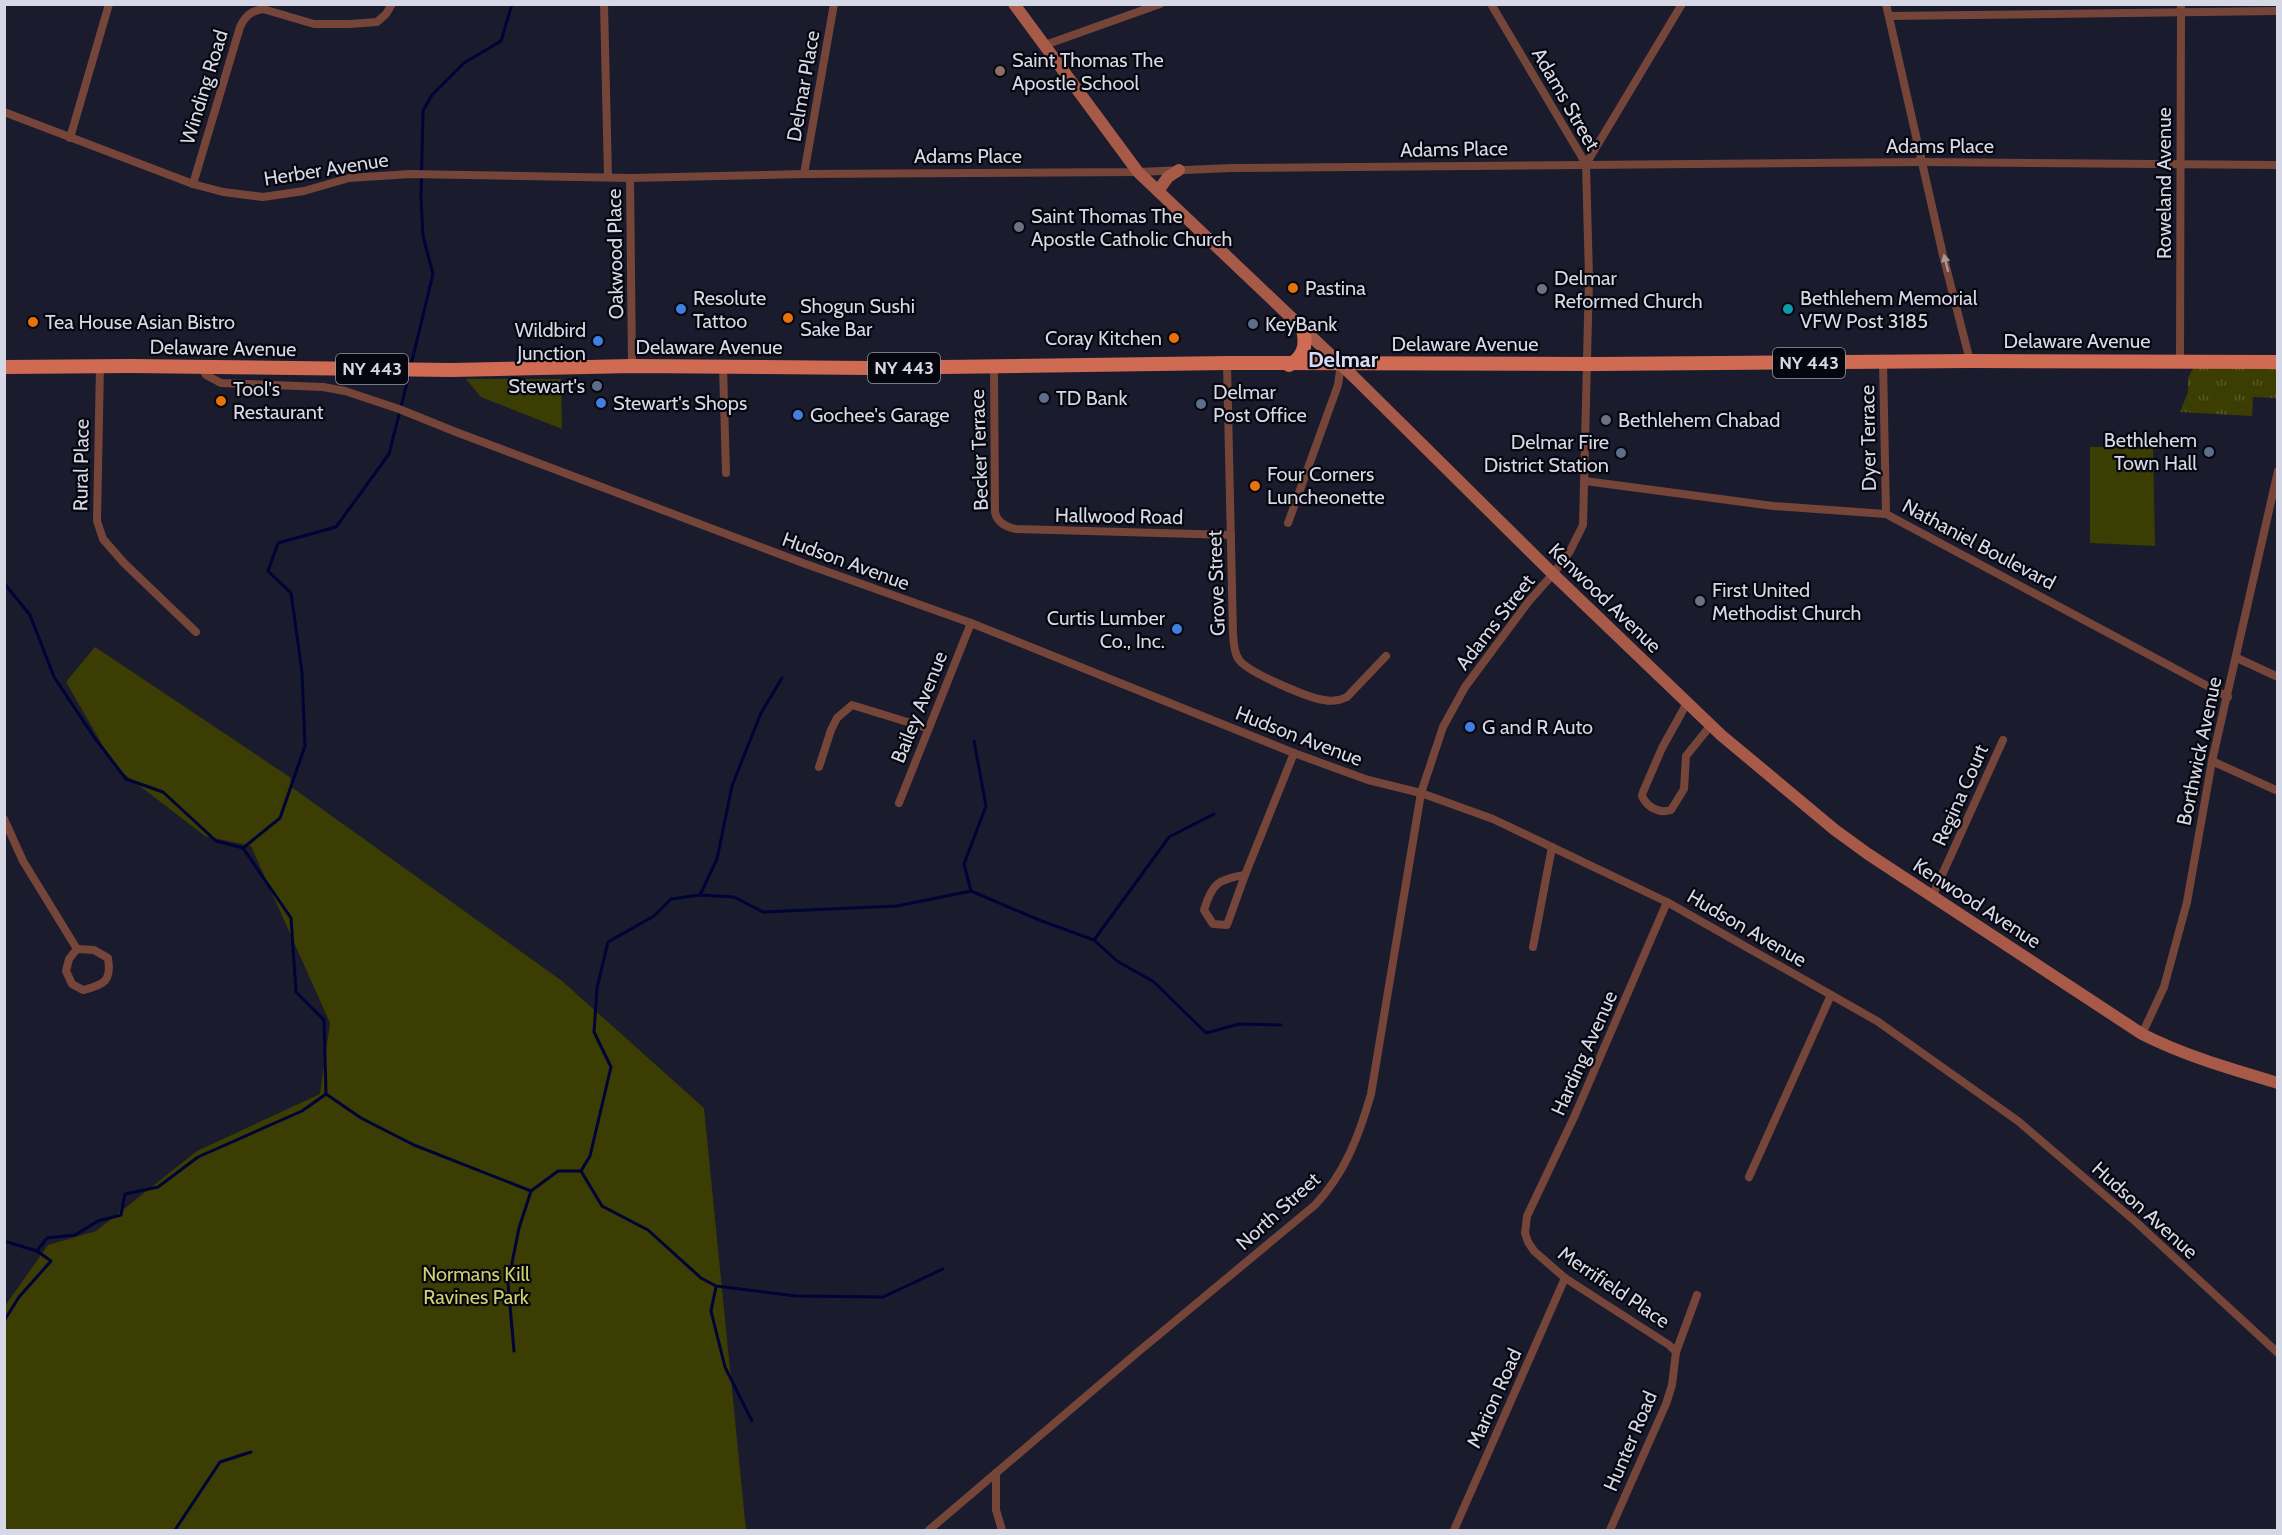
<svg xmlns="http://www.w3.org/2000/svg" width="2282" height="1535" viewBox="0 0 2282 1535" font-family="Cabin,sans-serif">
<defs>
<pattern id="grass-tufts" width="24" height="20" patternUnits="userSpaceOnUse" patternTransform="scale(1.5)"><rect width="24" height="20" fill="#3c3d03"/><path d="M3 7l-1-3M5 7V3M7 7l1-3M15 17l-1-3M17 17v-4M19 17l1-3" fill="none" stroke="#575828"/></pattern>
</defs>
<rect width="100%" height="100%" fill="#1a1b2d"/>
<path fill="url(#grass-tufts)" d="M2193,368H2277V398L2253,397L2252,416L2180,412L2188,392V378Z"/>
<g fill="#3c3d03">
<path d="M466,379H561L562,429L481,397Z"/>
<path d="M2090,447H2153L2155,546L2090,543Z"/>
<path d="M95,647L291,778L290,786L562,981L704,1108L746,1530H5V1306L48,1245L96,1231L197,1151L320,1094L330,1023L251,846L205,836L115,767L66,682Z"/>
</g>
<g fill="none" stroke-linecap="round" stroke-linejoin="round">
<g stroke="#000335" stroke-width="3">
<path d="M411,365L433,274L423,236L421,198L423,111L432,95L464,63L501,41L512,4"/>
<path d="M4,583L30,615L54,677L94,737L126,779L163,792L216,841L243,848L291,918L296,992L324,1020L326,1094L302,1111L198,1157L158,1187L125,1194L121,1215L98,1221L75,1235L47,1238L37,1251L51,1261L19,1297L4,1321"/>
<path d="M243,848L280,818L305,746L302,672L291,593L268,571L278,543L336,527L389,454L409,375"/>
<path d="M971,891L964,864L986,806L974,741"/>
<path d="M700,895L717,859L732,786L761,713L782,678"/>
<path d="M1094,940L1117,961L1154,982L1206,1033L1239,1024L1281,1025"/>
<path d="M326,1094L361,1118L414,1145L531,1191L558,1171H581L590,1156L611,1067L594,1032L597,988L608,942L654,916L671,899L700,895L734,897L763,912L897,906L971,891L1039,920L1094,940L1169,837L1214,814"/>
<path d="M581,1171L602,1206L648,1230L701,1278L716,1286L796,1296L883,1297L943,1269"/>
<path d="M4,1241L37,1251"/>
<path d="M716,1287L711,1311L725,1367L752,1421"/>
<path d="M514,1351L508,1283L519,1228L531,1191"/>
<path d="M175,1530L220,1462L251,1452"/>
</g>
<g stroke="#764539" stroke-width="8">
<path d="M604,4L608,177"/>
<path d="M1886,4L1943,255L1970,361"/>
<path d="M1889,16L2278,11"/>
<path d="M1045,45L1160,4"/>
<path d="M4,112L193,184L223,192L263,197L304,191L349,178L410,174L630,178L804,174L1138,172L1232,168L1922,162L2278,165"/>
<path d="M70,138L109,4"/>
<path d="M1586,164L1682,4"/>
<path d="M804,174L834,4"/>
<path d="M630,178L632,366"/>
<path d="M193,184L240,27C245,16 251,11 263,9L314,24H350L377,22L386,14L392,4"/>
<path d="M2180,361L2181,4"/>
<path d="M1883,362L1886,514"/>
<path d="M1227,363L1233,634C1234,644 1234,654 1240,661C1250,673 1308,698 1324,700C1333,702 1339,701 1347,697L1386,656"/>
<path d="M100,366L97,521L103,539L124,563L196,632"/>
<path d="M723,366L726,473"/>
<path d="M201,367L206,375L221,383L323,387L345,391L399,409L456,432L803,563L971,623L1294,753L1368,780L1421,793L1493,819L1667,902L1877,1021L2018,1121L2136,1222L2278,1353"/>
<path d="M994,368L995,512C997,523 1006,527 1016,529L1231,535"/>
<path d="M1585,481L1773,506L1886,514L2228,697"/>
<path d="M1288,523L1338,385L1341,364"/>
<path d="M2237,658L2278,677"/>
<path d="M1687,703L1662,748L1643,792L1642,796C1647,807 1659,814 1671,810L1684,789L1686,756L1711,725"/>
<path d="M2212,761L2278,791"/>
<path d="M819,767L831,730L837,718L852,705L927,728"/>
<path d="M899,803L971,623"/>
<path d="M4,819L23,861L77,949"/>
<path d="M1245,875L1227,925L1213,924L1204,910C1212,883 1219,879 1245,875Z"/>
<path d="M1245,875L1294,753"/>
<path d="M1932,897L2003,740"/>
<path d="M1667,902L1575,1115L1527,1216L1525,1233L1528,1242L1534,1251L1565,1278L1669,1345L1676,1352"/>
<path d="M1533,947L1552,847"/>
<path d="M77,949L94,950L108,958C112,981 104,985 83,990L72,984L66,971L69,959Z"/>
<path d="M2142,1034L2164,987L2187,902L2212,761L2278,471"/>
<path d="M1749,1177L1831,995"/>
<path d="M996,1473V1510L1002,1530"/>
<path d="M929,1530L1138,1352L1315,1205C1345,1173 1359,1136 1371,1094L1421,793L1443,727L1465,687L1529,601L1553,574L1570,551L1583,525L1589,278L1586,164L1491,4"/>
<path d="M1454,1530L1565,1278"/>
<path d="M1610,1530L1666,1404L1672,1385L1676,1352L1697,1295"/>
</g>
<g stroke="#a85a48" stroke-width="12">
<path d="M1014,4L1138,172L1357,380L1553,574L1721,735L1835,830L1868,854L2142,1034C2185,1056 2231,1069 2278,1083"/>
<path d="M1158,191L1168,177L1179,170"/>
</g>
<g stroke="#cf6a53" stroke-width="14">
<path d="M1289,365C1304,358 1307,345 1303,330"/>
<path d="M4,367L131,366L451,370L632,366L869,368L1227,363L1595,364L1970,361L2278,362"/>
</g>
</g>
<defs><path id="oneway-solid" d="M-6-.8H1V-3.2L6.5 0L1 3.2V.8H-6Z" transform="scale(1.5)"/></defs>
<use fill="#ab9698" href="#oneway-solid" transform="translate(1946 263) rotate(-104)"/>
<circle fill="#8d6e63" stroke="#06060e" stroke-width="2" cx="1000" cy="71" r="6"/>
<g fill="#6b7280" stroke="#06060e" stroke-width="2">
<circle cx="1019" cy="227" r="6"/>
<circle cx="1542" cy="289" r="6"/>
<circle cx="1606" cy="420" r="6"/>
<circle cx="1700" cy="601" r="6"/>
</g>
<g fill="#e8710a" stroke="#06060e" stroke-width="2">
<circle cx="1293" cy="288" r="6"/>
<circle cx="788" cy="318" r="6"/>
<circle cx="33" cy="322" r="6"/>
<circle cx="1174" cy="338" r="6"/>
<circle cx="221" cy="401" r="6"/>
<circle cx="1255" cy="486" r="6"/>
</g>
<g fill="#3f7fe0" stroke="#06060e" stroke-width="2">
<circle cx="681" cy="309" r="6"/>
<circle cx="598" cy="341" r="6"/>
<circle cx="601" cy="403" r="6"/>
<circle cx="798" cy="415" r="6"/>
<circle cx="1177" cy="629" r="6"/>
<circle cx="1470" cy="727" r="6"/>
</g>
<circle fill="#0f9aa8" stroke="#06060e" stroke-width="2" cx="1788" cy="309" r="6"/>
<g fill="#5c6f8a" stroke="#06060e" stroke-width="2">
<circle cx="1253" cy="324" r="6"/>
<circle cx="597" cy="386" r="6"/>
<circle cx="1044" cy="398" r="6"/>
<circle cx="1201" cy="404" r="6"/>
<circle cx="2209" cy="452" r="6"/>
<circle cx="1621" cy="453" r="6"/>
</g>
<g text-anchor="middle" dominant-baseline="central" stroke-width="4.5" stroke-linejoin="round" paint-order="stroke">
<g fill="#06060e" stroke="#9899a4" stroke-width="1.5">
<rect x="1773" y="348" width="72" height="30" rx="4.5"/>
<rect x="868" y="353" width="72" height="30" rx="4.5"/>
<rect x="336" y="354" width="72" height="30" rx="4.5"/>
</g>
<g font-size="18" font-weight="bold" fill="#d6d8e5">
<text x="1809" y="363">NY 443</text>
<text x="904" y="368">NY 443</text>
<text x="372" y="369">NY 443</text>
</g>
<g font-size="20" fill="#d6d8e5" stroke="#06060e" text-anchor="start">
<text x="1012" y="60">Saint Thomas The<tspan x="1012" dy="23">Apostle School</tspan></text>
<text x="1031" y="216">Saint Thomas The<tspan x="1031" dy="23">Apostle Catholic Church</tspan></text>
<text x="1554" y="278">Delmar<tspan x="1554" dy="23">Reformed Church</tspan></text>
<text x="1305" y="288">Pastina</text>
<text x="693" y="298">Resolute<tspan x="693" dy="23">Tattoo</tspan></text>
<text x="1800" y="298">Bethlehem Memorial<tspan x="1800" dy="23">VFW Post 3185</tspan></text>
<text x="800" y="306">Shogun Sushi<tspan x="800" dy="23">Sake Bar</tspan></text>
<text x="45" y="322">Tea House Asian Bistro</text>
<text x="1265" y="324">KeyBank</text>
<text x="586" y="330" text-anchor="end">Wildbird<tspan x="586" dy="23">Junction</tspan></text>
<text x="1162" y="338" text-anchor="end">Coray Kitchen</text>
<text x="585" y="386" text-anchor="end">Stewart's</text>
<text x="233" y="389">Tool's<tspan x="233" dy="23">Restaurant</tspan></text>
<text x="1213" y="392">Delmar<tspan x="1213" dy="23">Post Office</tspan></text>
<text x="1056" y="398">TD Bank</text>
<text x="613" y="403">Stewart's Shops</text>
<text x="810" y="415">Gochee's Garage</text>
<text x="1618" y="420">Bethlehem Chabad</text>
<text x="2197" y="440" text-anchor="end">Bethlehem<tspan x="2197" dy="23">Town Hall</tspan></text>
<text x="1609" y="442" text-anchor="end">Delmar Fire<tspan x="1609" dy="23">District Station</tspan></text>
<text x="1267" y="474">Four Corners<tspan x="1267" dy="23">Luncheonette</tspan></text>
<text x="1712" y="590">First United<tspan x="1712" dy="23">Methodist Church</tspan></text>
<text x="1165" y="618" text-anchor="end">Curtis Lumber<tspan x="1165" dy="23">Co., Inc.</tspan></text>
<text x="1482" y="727">G and R Auto</text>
</g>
<g font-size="20" fill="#d6d8e5" stroke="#06060e">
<text transform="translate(803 86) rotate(-80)">Delmar Place</text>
<text transform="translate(204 87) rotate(-73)">Winding Road</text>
<text transform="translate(1566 99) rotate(60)">Adams Street</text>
<text x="1940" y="146">Adams Place</text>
<text transform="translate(1454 149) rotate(-1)">Adams Place</text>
<text x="968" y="156">Adams Place</text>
<text transform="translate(326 169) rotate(-9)">Herber Avenue</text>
<text transform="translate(2164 183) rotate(-90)">Roweland Avenue</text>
<text transform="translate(615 254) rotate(-91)">Oakwood Place</text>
<text x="2077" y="341">Delaware Avenue</text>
<text x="1465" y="344">Delaware Avenue</text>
<text x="709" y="347">Delaware Avenue</text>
<text transform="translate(223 348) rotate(1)">Delaware Avenue</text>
<text transform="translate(1868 438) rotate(-91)">Dyer Terrace</text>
<text transform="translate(979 450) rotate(-92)">Becker Terrace</text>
<text transform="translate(81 465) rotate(-89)">Rural Place</text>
<text transform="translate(1119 516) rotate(1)">Hallwood Road</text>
<text transform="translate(1979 544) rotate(28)">Nathaniel Boulevard</text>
<text transform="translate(846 561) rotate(20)">Hudson Avenue</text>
<text transform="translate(1216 583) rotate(-92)">Grove Street</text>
<text transform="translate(1605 598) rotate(44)">Kenwood Avenue</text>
<text transform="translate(1495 622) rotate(-52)">Adams Street</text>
<text transform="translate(919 707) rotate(-68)">Bailey Avenue</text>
<text transform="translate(1299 736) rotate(21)">Hudson Avenue</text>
<text transform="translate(2199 751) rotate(-78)">Borthwick Avenue</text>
<text transform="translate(1960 795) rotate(-66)">Regina Court</text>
<text transform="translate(1977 903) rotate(33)">Kenwood Avenue</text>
<text transform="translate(1747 928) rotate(30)">Hudson Avenue</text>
<text transform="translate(1584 1053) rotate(-66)">Harding Avenue</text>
<text transform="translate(2145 1210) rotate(42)">Hudson Avenue</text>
<text transform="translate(1278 1211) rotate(-42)">North Street</text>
<text transform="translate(1614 1287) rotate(34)">Merrifield Place</text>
<text transform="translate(1494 1398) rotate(-66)">Marion Road</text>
<text transform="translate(1630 1441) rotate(-67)">Hunter Road</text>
</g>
<g font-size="20" fill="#ced16b" stroke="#06060e">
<text x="476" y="1274">Normans Kill<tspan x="476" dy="23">Ravines Park</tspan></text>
</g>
<g font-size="22" font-weight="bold" fill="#d7daf4" stroke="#06060e">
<text x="1343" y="359">Delmar</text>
</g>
</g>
<rect width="2282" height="1535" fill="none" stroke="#d6d8e5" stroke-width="12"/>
</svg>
